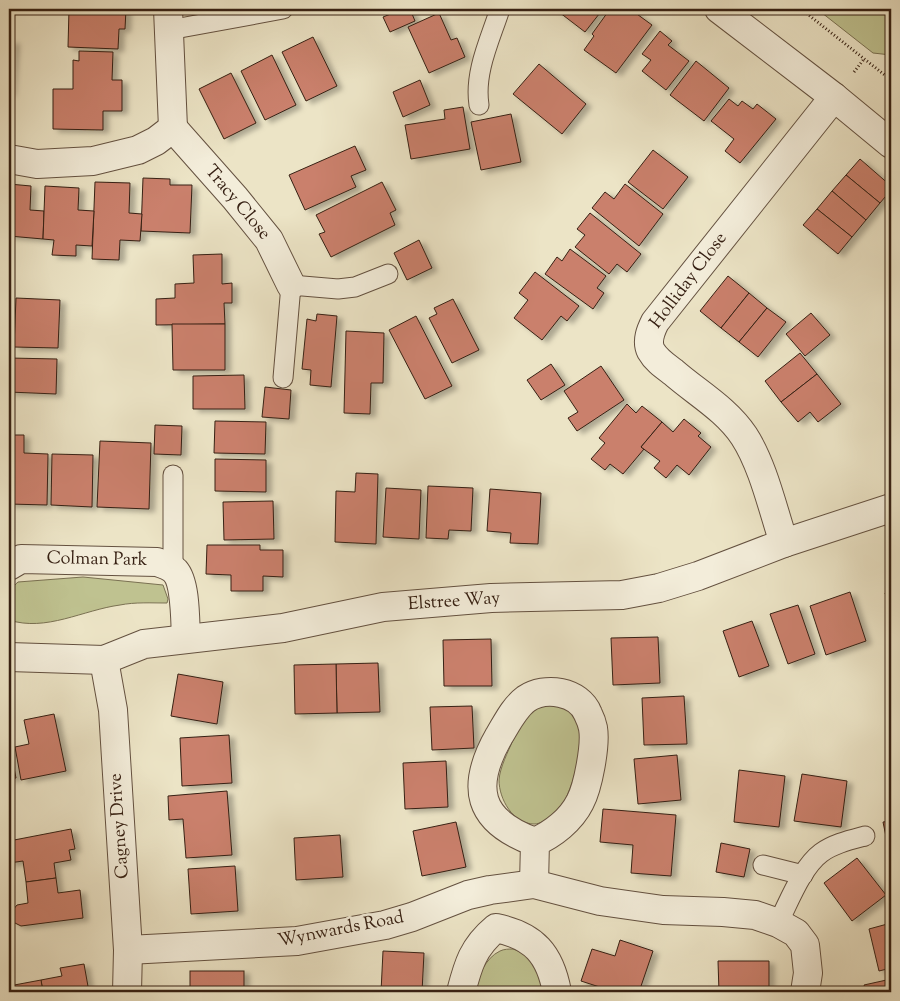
<svg xmlns="http://www.w3.org/2000/svg" width="900" height="1001" viewBox="0 0 900 1001" font-family="'Sorts Mill Goudy',serif">
<defs>
<filter id="shadow"><feDropShadow dx="5.5" dy="3" stdDeviation="2.5" flood-color="#0004"/></filter>
</defs>
<rect width="100%" height="100%" fill="#ece4c6"/>
<filter id="stains"><feTurbulence type="fractalNoise" baseFrequency=".004" numOctaves="4"/><feColorMatrix values="0 0 0 0 .2 0 0 0 0 .09 0 0 0 0 .02 0 0 0 .5 -.17"/></filter>
<radialGradient id="worn" r=".72"><stop offset=".6" stop-color="#630" stop-opacity="0"/><stop offset="1" stop-color="#630" stop-opacity=".3"/></radialGradient>
<g fill="#bfc290" stroke="#7a7152">
<path d="M817,9H891V55L873,53Z"/>
<path d="M83,577L163,585L168,599L167,603C151,603 135,602 120,605C83,610 46,632 9,620C9,606 6,592 18,582Z"/>
<path d="M551,703L565,707L583,724C580,749 577,775 566,798C560,808 546,824 534,824C513,824 499,799 499,780C500,767 508,752 513,740C518,729 524,711 536,705C540,704 546,704 551,703Z"/>
<path d="M513,949C538,958 538,970 547,992H474C478,977 485,958 500,951C504,949 509,949 513,949Z"/>
</g>
<g fill="#ca806c" stroke="#362013" filter="url(#shadow)">
<path d="M69,9H126L125,29H119L118,49L68,47Z"/>
<path d="M403,9H410L415,21L390,32L383,17Z"/>
<path d="M555,9H603L585,32Z"/>
<path d="M610,9H630L652,25L616,73L584,50L594,36L592,34Z"/>
<path d="M439,13L451,40L457,38L465,57L429,73L408,27Z"/>
<path d="M660,31L672,41L668,45L689,61L666,90L642,71L651,60L642,54Z"/>
<path d="M313,37L337,86L306,101L282,52Z"/>
<path d="M9,41H14L10,93H9Z"/>
<path d="M79,51L113,52L112,80H122V111H103V130L53,129V89H73V60L79,61Z"/>
<path d="M272,55L296,105L265,120L241,71Z"/>
<path d="M696,61L729,88L704,121L670,95Z"/>
<path d="M539,64L586,104L562,134L513,94Z"/>
<path d="M231,73L256,123L224,139L199,89Z"/>
<path d="M420,80L430,105L403,117L393,92Z"/>
<path d="M729,99L738,106L742,101L753,109L757,104L776,119L740,163L725,151L734,139L711,121Z"/>
<path d="M463,107L470,149L411,159L405,125L445,119L444,110Z"/>
<path d="M511,114L521,162L481,170L471,122Z"/>
<path d="M355,146L366,170L351,176L356,187L305,210L289,175Z"/>
<path d="M653,150L688,177L663,209L628,182Z"/>
<path d="M860,159L891,186V190L880,203L846,175Z"/>
<path d="M846,175L880,203L866,220L832,191Z"/>
<path d="M143,178L170,179V185H192L190,233L141,231Z"/>
<path d="M95,182L130,183L129,213L142,214L140,241L120,240L119,260L92,259Z"/>
<path d="M382,182L396,210L390,213L395,225L331,257L319,234L325,232L316,215Z"/>
<path d="M9,184L31,186L30,210L44,211L43,239L9,236Z"/>
<path d="M625,184L663,214L639,246L592,208L605,192L614,199Z"/>
<path d="M45,186L79,188L78,210L94,211L92,246L76,245V256L52,255L54,240L43,239Z"/>
<path d="M832,191L866,220L852,237L817,209Z"/>
<path d="M817,209L852,237L838,254L803,225Z"/>
<path d="M590,213L641,254L627,272L617,264L609,274L575,247L585,235L577,229Z"/>
<path d="M419,240L432,268L407,280L394,253Z"/>
<path d="M570,249L606,276L597,288L604,293L593,309L545,274L557,257L562,261Z"/>
<path d="M222,254V284L232,283V303H224L225,324L156,325V299L175,298V284L194,283L193,255Z"/>
<path d="M535,272L579,306L567,321L561,316L542,340L514,318L528,300L519,293Z"/>
<path d="M728,276L749,293L721,328L700,311Z"/>
<path d="M749,293L767,308L739,342L721,328Z"/>
<path d="M16,298L60,300L58,348L14,347Z"/>
<path d="M453,299L479,350L452,363L429,318L437,314L434,308Z"/>
<path d="M767,308L786,322L758,357L739,342Z"/>
<path d="M811,313L830,335L805,356L786,334Z"/>
<path d="M317,314L337,316L331,387L310,385L311,370L302,369L307,319L316,321Z"/>
<path d="M416,316L452,386L425,399L389,330Z"/>
<path d="M172,324H225V370H173Z"/>
<path d="M346,331L384,333L383,383H371L370,414L344,413Z"/>
<path d="M800,353L817,374L781,402L765,381Z"/>
<path d="M9,358L57,359L56,394L9,392Z"/>
<path d="M551,364L565,385L541,400L527,380Z"/>
<path d="M601,366L624,400L577,431L568,418L578,412L564,391Z"/>
<path d="M817,374L841,404L818,422L810,412L798,422L781,402Z"/>
<path d="M244,375L245,409H193V376Z"/>
<path d="M265,387L291,390L289,419L262,417Z"/>
<path d="M627,404L636,413L642,406L662,422L641,447L644,449L623,474L610,464L605,470L591,459L605,443L599,438Z"/>
<path d="M684,419L701,433L698,436L711,447L689,475L677,465L666,478L654,468L660,461L641,447L662,422L673,432Z"/>
<path d="M215,421L266,422L265,454L214,453Z"/>
<path d="M155,425L182,426L181,455L154,454Z"/>
<path d="M9,435H24V453L48,454L47,505L9,504Z"/>
<path d="M100,441L151,443L149,509L97,507Z"/>
<path d="M52,454L93,455L92,507L51,505Z"/>
<path d="M215,459L266,460V492L215,491Z"/>
<path d="M356,473L378,474L376,544L335,542L336,491L355,492Z"/>
<path d="M428,486L473,488L471,531L449,530L448,539L426,538Z"/>
<path d="M386,488L421,490L419,539L383,537Z"/>
<path d="M490,489L541,493L538,544L510,543L511,533L487,531Z"/>
<path d="M273,501L274,539L224,540L223,502Z"/>
<path d="M207,545H260V550H283V577L263,576V591H231V575L206,574Z"/>
<path d="M891,590V609L885,593Z"/>
<path d="M850,592L866,641L826,655L810,606Z"/>
<path d="M798,605L815,654L788,664L770,614Z"/>
<path d="M752,621L769,666L739,677L723,631Z"/>
<path d="M658,637L660,683L613,685L611,638Z"/>
<path d="M491,639L492,686H444L443,640Z"/>
<path d="M378,663L380,712L337,713L336,664Z"/>
<path d="M336,664L337,713L295,714L294,665Z"/>
<path d="M178,674L223,682L217,724L171,716Z"/>
<path d="M684,696L687,744L644,745L642,698Z"/>
<path d="M472,706L474,748L432,750L430,707Z"/>
<path d="M54,714L66,771L21,780L15,747L29,744L24,720Z"/>
<path d="M229,735L232,783L182,786L180,738Z"/>
<path d="M9,743L16,778L9,779Z"/>
<path d="M677,755L681,800L638,804L634,759Z"/>
<path d="M446,761L448,807L405,809L403,763Z"/>
<path d="M739,770L785,776L779,827L734,822Z"/>
<path d="M802,774L847,781L841,827L794,821Z"/>
<path d="M227,791L232,855L186,858L183,819L169,820L168,796Z"/>
<path d="M603,809L676,815L671,876L631,873L633,845L600,842Z"/>
<path d="M891,821V850L889,851L883,822Z"/>
<path d="M456,822L466,867L422,876L413,831Z"/>
<path d="M71,829L75,849L69,850L71,860L54,863L56,878L26,882L23,861L9,863V841Z"/>
<path d="M340,835L343,877L296,880L294,838Z"/>
<path d="M721,843L750,849L744,877L716,872Z"/>
<path d="M857,858L886,895L852,921L824,883Z"/>
<path d="M235,866L238,911L191,914L188,869Z"/>
<path d="M56,878L58,893L80,890L83,918L21,926L13,922L12,911L17,905L28,903L26,882Z"/>
<path d="M891,923V968L879,971L869,929Z"/>
<path d="M620,940L653,951L639,992H615L581,981L592,949L615,956Z"/>
<path d="M383,951L424,953L422,992H381Z"/>
<path d="M718,961H769V992H719Z"/>
<path d="M84,964L89,992H43L41,980L62,976L60,968Z"/>
<rect x="190" y="971" width="54" height="21"/>
<path d="M891,979V992H866L864,985Z"/>
<path d="M41,980L43,992H9V986Z"/>
</g>
<g fill="none" stroke-linecap="round" stroke-linejoin="round">
<defs>
<g id="lane">
<path d="M169,30L283,9"/>
<path d="M479,105C474,72 490,40 500,9"/>
<path d="M283,378L291,285L338,289L355,287L388,274"/>
<path d="M173,570V475"/>
<path d="M763,865L803,875"/>
<path d="M778,923C789,902 802,867 821,853C833,844 850,840 865,836"/>
</g>
<g id="street">
<path d="M168,9L173,128"/>
<path d="M719,9L834,97L891,144"/>
<path d="M9,159L37,164L93,161L138,150L156,141L173,128L235,198L269,240L291,285"/>
<path d="M784,543C773,510 763,465 744,436C726,409 697,393 673,372C665,366 656,360 651,351C646,341 651,330 655,322L834,97"/>
<path d="M9,566L21,559L157,562C163,564 170,566 175,571C186,583 185,622 186,638"/>
<path d="M9,657L104,660L144,644L283,628L383,607L491,598L622,595L659,588L698,576L784,543L891,508"/>
<path d="M104,660L113,710L128,950L127,992"/>
<path d="M534,884L535,842C477,821 470,787 499,736C507,723 514,708 526,699C545,686 579,691 588,714C590,718 592,723 593,728C596,745 588,787 580,802C571,820 553,834 535,842"/>
<path d="M128,950L297,941L385,925L412,917L468,895L490,890L534,884L600,901L663,910L723,912L755,915L778,923L796,933L805,945L808,973L805,992"/>
<path d="M461,992C468,965 473,947 496,928C534,936 550,954 557,992"/>
</g>
</defs>
<use href="#lane" stroke="#645140" stroke-width="21"/>
<use href="#street" stroke="#645140" stroke-width="30"/>
<g stroke="#362013" stroke-width="3" stroke-dasharray="1 2.5" stroke-linecap="butt">
<path d="M801,9L891,80"/>
<path d="M854,72L864,59"/>
<path d="M887,77L891,73"/>
</g>
<use href="#lane" stroke="#f3edda" stroke-width="19"/>
<use href="#street" stroke="#f3edda" stroke-width="28"/>
</g>
<g text-anchor="middle" dominant-baseline="central" stroke-width="5" stroke-linejoin="round" paint-order="stroke">
<g font-size="18" fill="#362013" stroke="#f3edda">
<text transform="translate(237 203) rotate(50)">Tracy Close</text>
<text transform="translate(689 281) rotate(-53)">Holliday Close</text>
<text transform="translate(97 560) rotate(1)">Colman Park</text>
<text transform="translate(454 602) rotate(-4)">Elstree Way</text>
<text transform="translate(120 826) rotate(-94)">Cagney Drive</text>
<text transform="translate(341 930) rotate(-11)">Wynwards Road</text>
</g>
</g>
<rect width="900" height="1001" fill="none" stroke="#ece4c6" stroke-width="30"/>
<rect x="10" y="10" width="880" height="981" fill="none" stroke="#362013" stroke-width="2.5"/>
<rect x="15" y="15" width="870" height="971" fill="none" stroke="#362013"/>
<rect width="100%" height="100%" filter="url(#stains)"/>
<rect width="100%" height="100%" fill="url(#worn)"/>
</svg>
